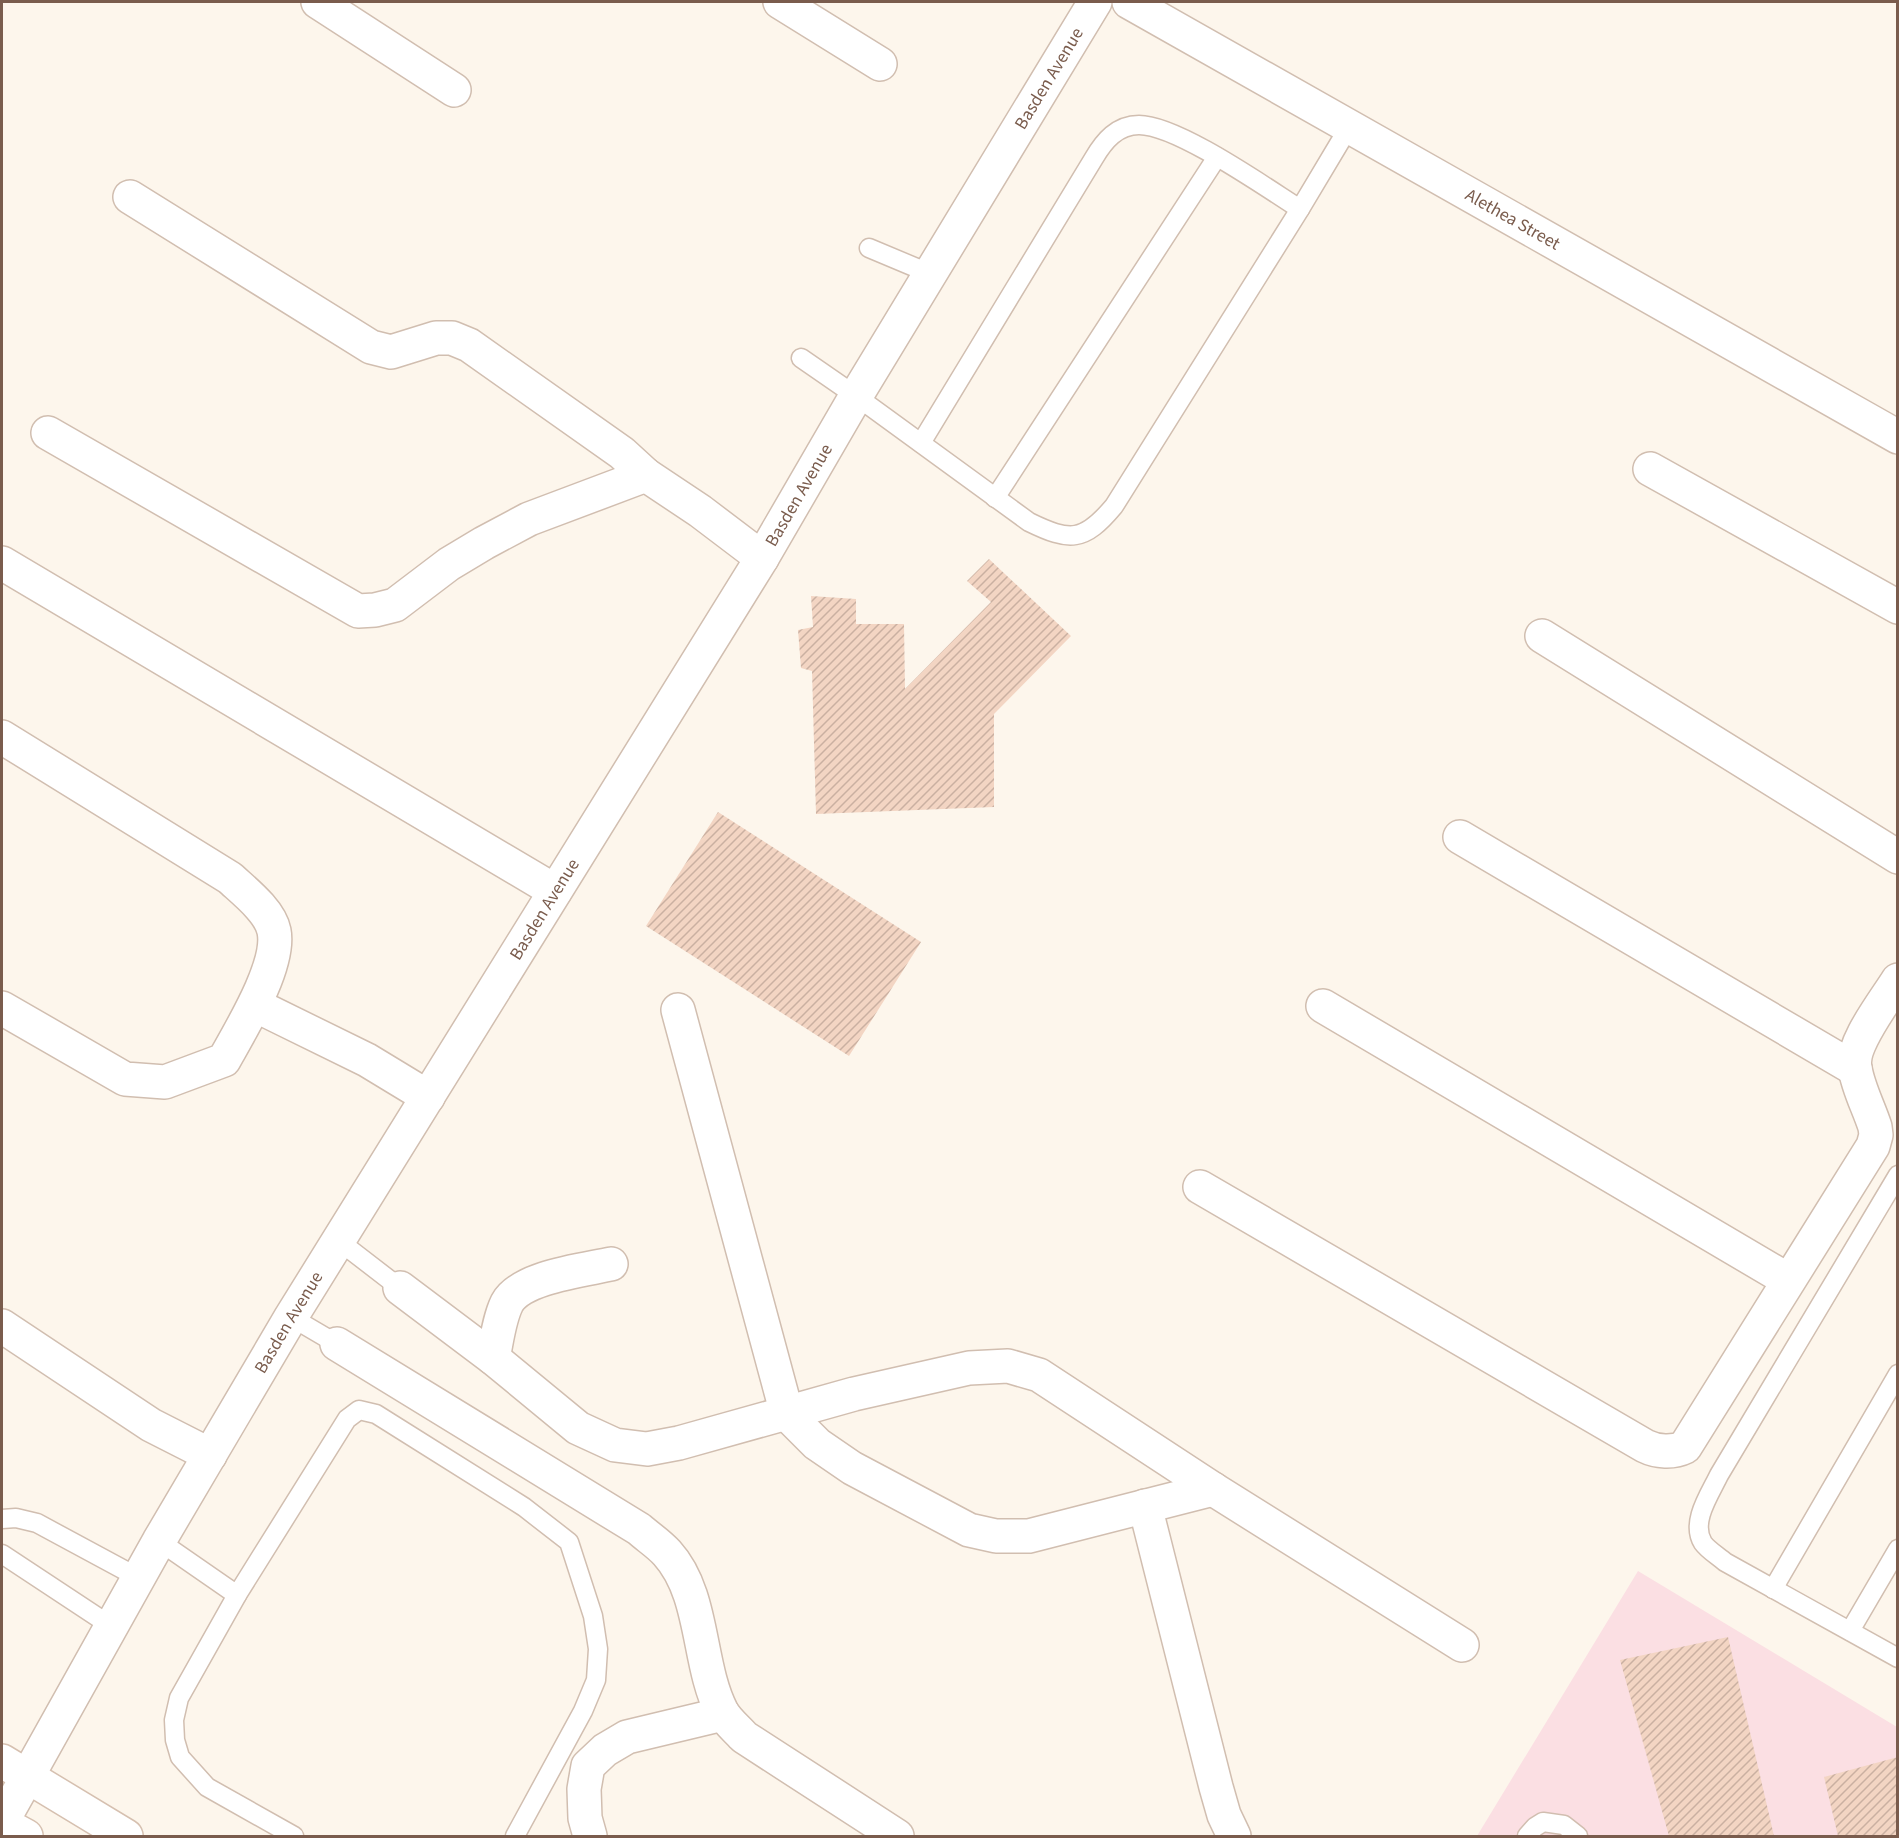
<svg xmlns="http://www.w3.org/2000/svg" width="1899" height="1838" viewBox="0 0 1899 1838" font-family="'Source Sans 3',sans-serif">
<defs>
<pattern id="building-hatch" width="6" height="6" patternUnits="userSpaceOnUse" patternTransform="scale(1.5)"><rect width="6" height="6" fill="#f3d5c3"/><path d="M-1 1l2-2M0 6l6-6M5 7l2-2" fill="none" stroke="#cab0a1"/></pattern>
</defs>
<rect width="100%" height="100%" fill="#fdf6ec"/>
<path fill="#fbdfe3" d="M1638,1571L1897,1727V1836H1477Z"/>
<g fill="url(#building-hatch)">
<path d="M989,559L1071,636L994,714V807L816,814L812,671L801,668L798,630L813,627L811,596L856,599V624H904L905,689L991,602L967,581Z"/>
<path d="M718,812L921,942L849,1056L646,926Z"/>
<path d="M1728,1637L1774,1836H1669L1620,1660Z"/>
<path d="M1898,1757V1836H1838L1824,1777Z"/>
</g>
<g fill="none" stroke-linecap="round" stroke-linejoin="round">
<defs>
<g id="service">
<path d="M869,248L931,274"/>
<path d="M801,358L856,396L1029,522C1070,542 1084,542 1114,506L1300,209L1349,127"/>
<path d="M921,443L1094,158C1104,141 1117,125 1139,125C1177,125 1265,187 1300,209"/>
<path d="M995,498L1217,157"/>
<path d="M1898,1175L1719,1475C1710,1494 1690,1522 1703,1543C1708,1550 1718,1556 1725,1562L1898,1658"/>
<path d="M339,1241L400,1288"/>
<path d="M291,1317L337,1344"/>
<path d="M2,1519L16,1518L37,1523L139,1578"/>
<path d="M159,1541L237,1595L347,1419L359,1410L376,1414L524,1507L569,1542L593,1616L598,1649L596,1680L583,1711L515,1836"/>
<path d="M2,1554L111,1626"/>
<path d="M1773,1589L1898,1374"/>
<path d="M237,1595L179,1698L174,1720L175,1740L180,1757L207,1787L294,1836"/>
<path d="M1850,1631L1898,1549"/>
<path d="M1527,1836L1535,1827L1543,1822L1564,1825L1578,1836"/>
</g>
<g id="minor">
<path d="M318,2L454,90"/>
<path d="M780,2L880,64"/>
<path id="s1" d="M1129,2L1898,437"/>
<path d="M130,197L371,347L391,352L436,338H452L469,345L622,453L646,475L700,511L762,558"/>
<path d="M48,433L358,611L375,610L395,605L449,564L484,543L529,519L646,475"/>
<path d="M1650,469L1898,607"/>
<path d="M2,563L555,891"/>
<path d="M1542,636L1898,857"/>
<path d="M2,737L230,878C244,891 270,911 274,931C281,965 240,1031 224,1060L165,1082L125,1079L2,1008"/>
<path d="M1460,837L1855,1069"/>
<path d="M255,1005L367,1060L428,1097"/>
<path d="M1323,1006L1788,1280"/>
<path d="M678,1010L787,1414L817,1444L852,1468L969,1530L996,1536H1029L1213,1489"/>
<path d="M1200,1187L1645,1446C1657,1452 1673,1453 1685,1447L1873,1146L1876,1135L1875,1127C1869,1108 1858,1088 1855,1068C1850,1045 1885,1001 1898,980"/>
<path d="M400,1288L493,1358L578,1428L615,1445L647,1449L679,1443L854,1394L969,1368L1008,1366L1039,1375L1213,1489L1462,1645"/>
<path d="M2,1326L151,1425L210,1455"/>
<path d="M337,1344L639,1529C648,1537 659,1544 667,1553C705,1595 697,1664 722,1712C727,1721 737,1729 744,1737L897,1836"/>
<path d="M493,1358C497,1340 499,1319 507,1303C521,1277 584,1270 611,1264"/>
<path d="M1145,1506L1216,1787L1224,1815L1234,1836"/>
<path id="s2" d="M2,1822L159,1541L291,1317L762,558L856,396L1095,2"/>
<path d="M590,1836L585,1818L584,1789L588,1766L605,1750L627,1737L723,1714"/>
</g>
<g id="secondary">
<path d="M2,1761L126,1836"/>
<path d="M2,1823L26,1836"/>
</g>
</defs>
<use href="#service" stroke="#d1beb0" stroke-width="21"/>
<use href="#minor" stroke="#d1beb0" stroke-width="36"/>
<use href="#secondary" stroke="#d6c0b0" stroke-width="36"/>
<use href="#service" stroke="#fff" stroke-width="18"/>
<use href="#minor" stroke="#fff" stroke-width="33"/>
<use href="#secondary" stroke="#fff" stroke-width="33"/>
</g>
<g text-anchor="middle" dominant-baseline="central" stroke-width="4.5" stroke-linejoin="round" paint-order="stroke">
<g font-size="18" fill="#7a5c4d" stroke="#fffaf3">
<text stroke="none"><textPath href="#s2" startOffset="2034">Basden Avenue</textPath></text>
<text stroke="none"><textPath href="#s1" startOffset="441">Alethea Street</textPath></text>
<text stroke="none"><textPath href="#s2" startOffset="1548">Basden Avenue</textPath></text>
<text stroke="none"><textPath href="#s2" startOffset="1062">Basden Avenue</textPath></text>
<text stroke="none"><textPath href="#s2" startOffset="576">Basden Avenue</textPath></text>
</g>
</g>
<rect width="1899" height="1838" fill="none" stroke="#7a5c4d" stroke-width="6"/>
</svg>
